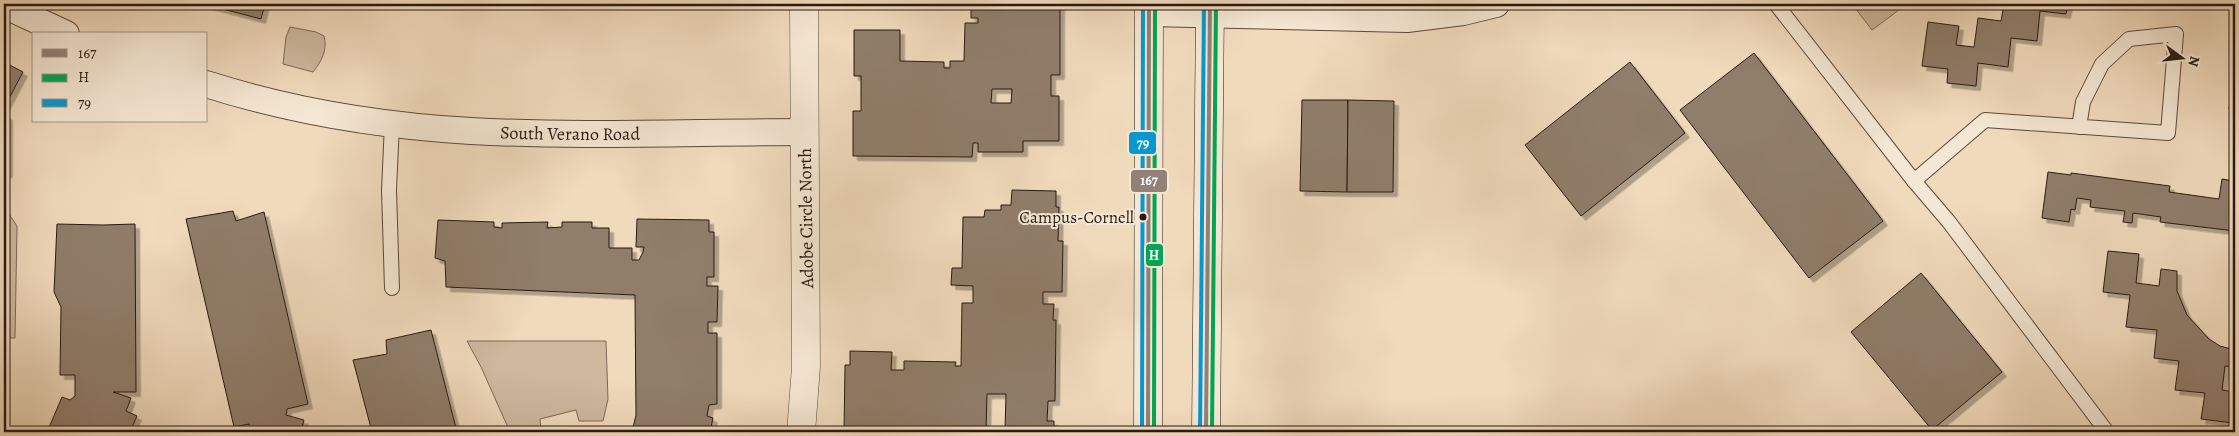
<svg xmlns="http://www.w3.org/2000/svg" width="2239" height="436" viewBox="0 0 2239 436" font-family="Alegreya,serif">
<defs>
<filter id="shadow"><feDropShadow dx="4.5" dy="4.5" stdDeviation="0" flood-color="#0004"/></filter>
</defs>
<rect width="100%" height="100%" fill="#f0dabc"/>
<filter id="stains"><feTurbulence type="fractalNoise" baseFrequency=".004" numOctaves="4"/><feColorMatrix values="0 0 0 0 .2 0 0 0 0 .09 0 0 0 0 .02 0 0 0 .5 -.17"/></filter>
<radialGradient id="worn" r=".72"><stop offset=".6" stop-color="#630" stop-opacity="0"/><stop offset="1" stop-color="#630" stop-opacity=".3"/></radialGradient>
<g fill="#ceb99f" stroke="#7c6958">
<path d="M1852,4H1907L1872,30Z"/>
<path d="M290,27L316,32L324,36C328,50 321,62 313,72L283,64L286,37Z"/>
<path d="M4,214H9L17,226L15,338H4Z"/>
<path d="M467,341H606L608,399L603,421H579L576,410L540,419L541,432H510L481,367Z"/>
</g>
<g fill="#907d6a" stroke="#291912" fill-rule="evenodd" filter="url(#shadow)">
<path d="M204,4H265L261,19Z"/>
<path d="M971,4H1060V75H1051V96H1059V141H1023V152H978V143H973L972,157L853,156V111H861V76H854V30H900V61L944,62V68H950V61H964L965,23H978V18H971ZM992,89H1012L1011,103H991Z"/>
<path d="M2004,4H2068L2066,14L2040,11L2037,41L2011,38L2008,67L1978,63L1976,86L1947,83L1948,69L1922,66L1928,22L1959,26L1956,45L1974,47L1978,18L2001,21Z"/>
<path d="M1754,53L1883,221L1809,278L1680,110Z"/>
<path d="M4,62L23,72L4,108Z"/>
<path d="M1630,62L1685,133L1581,216L1525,145Z"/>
<path d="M2235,71V144L2230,143L2234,115L2231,114L2232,109H2229Z"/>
<path d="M1302,100H1348L1347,192L1300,191Z"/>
<path d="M1348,100L1394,101L1393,192H1347Z"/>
<path d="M4,114L8,116V173H4Z"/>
<path d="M2048,172L2071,175V173L2170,186L2169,192L2219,199L2222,179L2234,181L2235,173V231L2160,222L2161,217L2133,213L2132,223L2123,222L2125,211L2090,207L2091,200L2077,198L2075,210L2071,209L2069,222L2042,218Z"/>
<path d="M1012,190L1056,191V207H1059L1058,241H1063L1062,292H1043V304H1054L1053,320H1056L1055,401H1048L1047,421H1054V432H844L845,365H850V351L892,352L891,370H904V361L956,362L955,366H961L962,303H973V286L951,285L952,268H962L963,217H984L985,210H1001V205H1011ZM987,394H1006L1005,430H986Z"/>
<path d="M233,211L236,221L264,212L308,404L287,409L286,415L304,420L301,432H251L249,424L234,427L186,219Z"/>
<path d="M637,219L709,220V232H714V277H707V286H718L717,322H708V333H717V404L709,405L707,416L713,418L710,432H632L636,415L635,295L446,287L445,261L435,258L438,220L494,222V227L502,228V223L548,222L547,228L562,227V222H592V228H609V248H632V260H639L643,252L644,247H636Z"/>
<path d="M57,224L103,225L135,224L136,392H113L131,398L126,411L137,416L130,432H47L62,397L70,400L75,396V375H60L61,307L54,292Z"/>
<path d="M2108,251L2139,254L2136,283L2159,286L2161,269L2177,271V291L2187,315L2209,339L2220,346L2235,350V367L2225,366L2222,390L2235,392V432H2232L2233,423L2201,419L2205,393L2175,390L2179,361L2154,358L2157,330L2126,327L2130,295L2103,292Z"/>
<path d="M1921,273L2002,372L1932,430L1851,332Z"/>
<path d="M431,330L457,432H372L353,360L387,354L386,340Z"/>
</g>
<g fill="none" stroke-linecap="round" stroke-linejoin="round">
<defs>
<g id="service">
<path d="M1776,4L1914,181L1949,222L2107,432"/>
<path d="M1914,181L1985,120L2168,133L2176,34L2129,39L2102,64L2083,102L2079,127"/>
<path d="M392,288L389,190L392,124"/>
</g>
<g id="minor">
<path d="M4,5L66,34"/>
<path d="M1149,13L1407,19L1463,12L1496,4"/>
<path id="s1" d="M206,84C291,111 383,126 471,131C582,137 694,132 805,132"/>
</g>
<path id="tertiary" d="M801,432L806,367L804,4"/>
<g id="secondary">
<path d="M1148,432L1149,4"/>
<path d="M1206,432L1210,4"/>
</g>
</defs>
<use href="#service" stroke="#5b493c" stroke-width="16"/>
<use href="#minor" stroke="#5b493c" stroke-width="28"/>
<use href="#tertiary" stroke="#5b493c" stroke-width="29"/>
<use href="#secondary" stroke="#291912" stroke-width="29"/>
<use href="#service" stroke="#f5e7d3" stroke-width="14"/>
<use href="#minor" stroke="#f5e7d3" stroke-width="26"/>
<use href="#tertiary" stroke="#f5e7d3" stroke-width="28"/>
<use href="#secondary" stroke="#f5e7d3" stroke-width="28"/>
<defs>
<g id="bus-1">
<path d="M1148,432L1149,4"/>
<path d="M1206,432L1210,4"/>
</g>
<g id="bus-2">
<path d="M1154,432L1155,4"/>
<path d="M1212,432L1216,4"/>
</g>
<g id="bus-3">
<path d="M1142,432L1143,4"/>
<path d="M1200,432L1204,4"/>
</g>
</defs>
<use href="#bus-1" stroke="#f5e7d3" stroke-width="8"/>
<use href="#bus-2" stroke="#f5e7d3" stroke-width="8"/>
<use href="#bus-3" stroke="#f5e7d3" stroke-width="8"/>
<use href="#bus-1" stroke="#938177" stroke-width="4"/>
<use href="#bus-2" stroke="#00a651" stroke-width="4"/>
<use href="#bus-3" stroke="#0698d0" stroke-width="4"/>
</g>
<circle fill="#291912" stroke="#f5e7d3" stroke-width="2" cx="1143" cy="217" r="4.5"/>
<g text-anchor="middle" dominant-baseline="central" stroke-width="4" stroke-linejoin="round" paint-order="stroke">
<g font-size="17" fill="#291912" stroke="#f5e7d3" text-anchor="end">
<text x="1134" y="217">Campus-Cornell</text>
</g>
<g font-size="18" fill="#291912" stroke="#f5e7d3">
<text stroke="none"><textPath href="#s1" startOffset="369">South Verano Road</textPath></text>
<text transform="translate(806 218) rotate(-91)">Adobe Circle North</text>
</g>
</g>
<g stroke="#f5e7d3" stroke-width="2">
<rect x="1128" y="131" width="29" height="24" rx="5" fill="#0698d0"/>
<rect x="1130" y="169" width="38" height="24" rx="5" fill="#938177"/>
<rect x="1145" y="243" width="19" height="24" rx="5" fill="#00a651"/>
</g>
<g font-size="14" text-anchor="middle" font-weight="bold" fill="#fff">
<text x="1143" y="148">79</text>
<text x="1149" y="185">167</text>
<text x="1154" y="260">H</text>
</g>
<rect width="2239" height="436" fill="none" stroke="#f0dabc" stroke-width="20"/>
<rect x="5" y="5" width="2229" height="426" fill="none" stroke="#291912" stroke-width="2.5"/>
<rect x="10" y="10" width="2219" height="416" fill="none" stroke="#291912"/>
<rect x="32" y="32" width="175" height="90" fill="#f5e7d3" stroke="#a39586"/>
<rect x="42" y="49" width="25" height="8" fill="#938177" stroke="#a39586"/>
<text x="78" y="58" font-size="15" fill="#291912">167</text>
<rect x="42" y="74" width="25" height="8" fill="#00a651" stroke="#a39586"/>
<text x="78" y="82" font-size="15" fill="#291912">H</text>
<rect x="42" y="99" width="25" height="8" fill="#0698d0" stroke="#a39586"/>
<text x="78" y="108" font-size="15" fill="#291912">79</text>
<g transform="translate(2182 58) rotate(105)" stroke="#f5e7d3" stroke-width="4" paint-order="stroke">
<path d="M0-4L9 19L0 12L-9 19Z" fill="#291912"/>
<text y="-8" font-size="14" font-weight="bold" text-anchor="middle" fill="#291912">N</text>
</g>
<rect width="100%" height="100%" filter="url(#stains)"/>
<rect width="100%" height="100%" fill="url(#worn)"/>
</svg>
